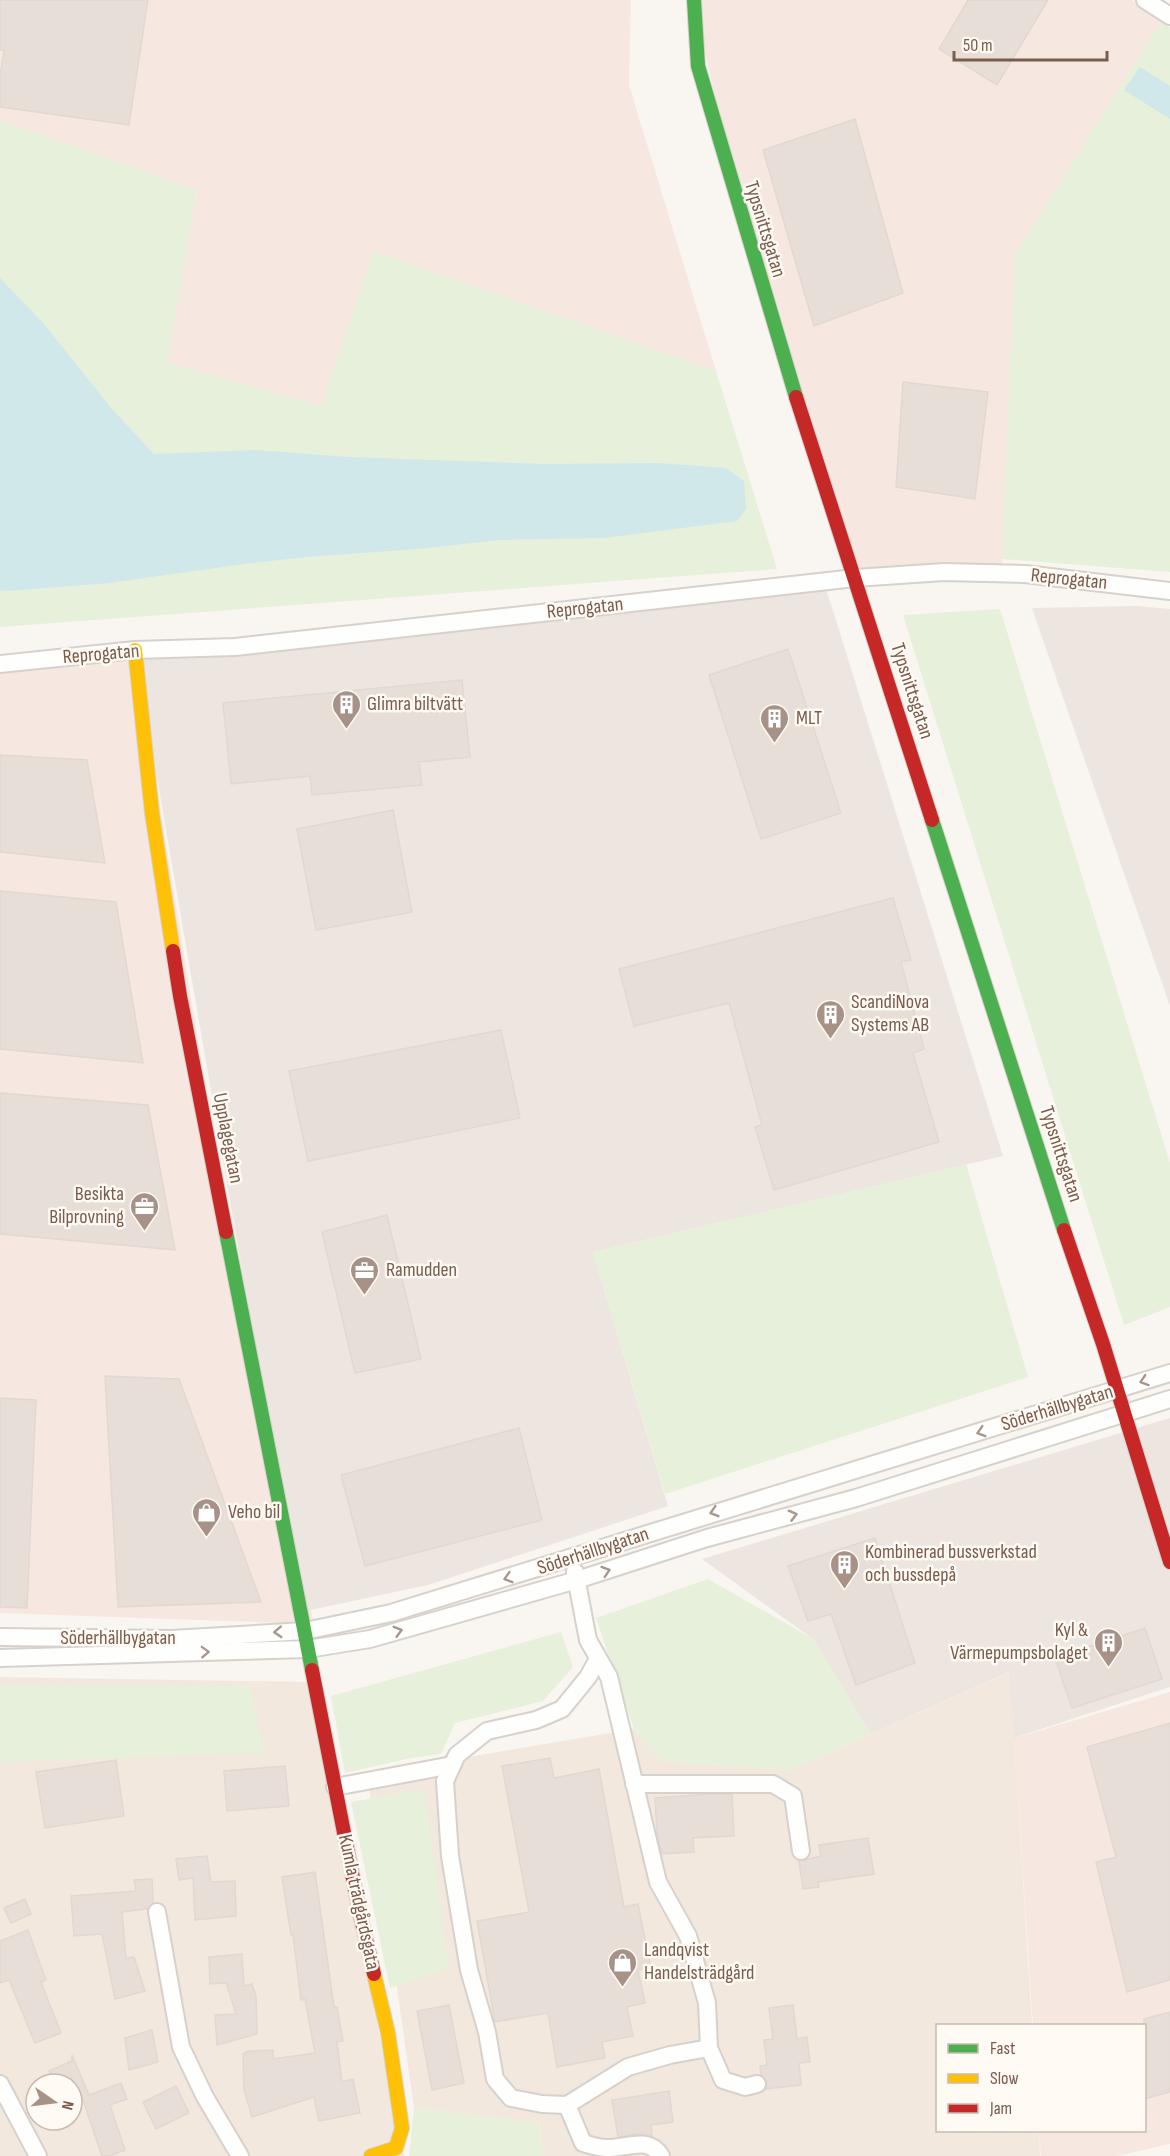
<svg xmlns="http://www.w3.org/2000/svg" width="1170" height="2156" viewBox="0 0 1170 2156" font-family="'Sofia Sans Condensed',sans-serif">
<rect width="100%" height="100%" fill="#f9f5f0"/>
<g fill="#f2e8de" fill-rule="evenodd">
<path d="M1010,1672L1032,2025L938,2026V2130L1039,2131L1040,2156H543L540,2123L414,2108L367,1774L634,1729L665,1761L791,1770Z"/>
<path d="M0,1677L308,1682L404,2156H0ZM36,2084H72V2120H36Z"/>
</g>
<g fill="#f6e8e1">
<path d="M0,0H631L629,85L716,371L373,251L321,406L167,363L197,190L0,120Z"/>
<path d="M694,0H1132L1161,21L1015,254L1003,549L1001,574L855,578L740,212Z"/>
<path d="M135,650L239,1295L314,1624L0,1613V664Z"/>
<path d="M1170,1692V2144L1117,2156H1041L1039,2131L1144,2130V2026L1033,2025L1014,1738Z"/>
</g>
<g fill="#ede5e0">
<path d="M824,582L1003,1156L593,1252L668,1506L428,1585L301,1612L135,650Z"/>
<path d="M1137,606L1170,609V1006L1032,608Z"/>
<path d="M1170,1418V1687L1014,1738L1009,1672L871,1734L813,1639L702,1559Z"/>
</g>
<g fill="#e7f0db">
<path d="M1161,21L1170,27V572L1002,559L1015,254Z"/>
<path d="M0,120L197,190L167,363L321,406L373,251L716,371L777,569L0,627Z"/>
<path d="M1000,609L1170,1163V1307L1124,1325L903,615Z"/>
<path d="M966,1164L1028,1377L665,1494L593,1252Z"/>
<path d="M708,1579L813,1639L871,1734L791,1770L665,1761L634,1729L596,1618Z"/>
<path d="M561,1632L573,1667L543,1701L455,1723L441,1754L406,1759L345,1773L331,1696Z"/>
<path d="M0,1685L250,1686L264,1753L0,1762Z"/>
<path d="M424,1789L449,1969L390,1988L351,1802Z"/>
<path d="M414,2108L540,2123L543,2156H409Z"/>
</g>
<g fill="#d0e8ea">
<path d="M1140,67L1170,86V119L1124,90Z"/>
<path d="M0,278L44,324L112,409L154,454L255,450L349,457L546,464L658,463L726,468L744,481L746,509L737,521L604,538L500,540L418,549L306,557L244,564L109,583L9,591L0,590Z"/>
</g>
<g fill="#e6ded7" stroke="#e2d8d2" stroke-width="1.5">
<path d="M0,0H148L129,125L0,107V76L4,50H0Z"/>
<path d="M968,0H1048L997,85L939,49Z"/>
<path d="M855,119L903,293L814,326L763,150Z"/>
<path d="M903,382L988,392L975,499L896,487Z"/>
<path d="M788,649L841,813L761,839L709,675Z"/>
<path d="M462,680L470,757L419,762L422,785L312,795L310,776L231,784L223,703Z"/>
<path d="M0,755L87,760L105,863L0,852Z"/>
<path d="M393,810L412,912L316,930L297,829Z"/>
<path d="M0,891L116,902L143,1063L0,1049Z"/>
<path d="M893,898L911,960L901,962L924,1049L913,1053L939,1142L774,1190L755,1127L762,1125L729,1003L634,1026L619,969Z"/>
<path d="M501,1030L520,1118L308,1161L289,1071Z"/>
<path d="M0,1093L148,1105L175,1250L0,1234Z"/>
<path d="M387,1215L421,1359L355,1373L322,1232Z"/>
<path d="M105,1376L179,1379L261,1602L118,1607Z"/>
<path d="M0,1398L36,1400L27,1608L0,1607Z"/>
<path d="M519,1428L542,1520L365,1566L341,1475Z"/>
<path d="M875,1538L915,1663L856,1685L831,1614L808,1621L788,1566Z"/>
<path d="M1145,1628L1162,1679L1072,1708L1055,1658Z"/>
<path d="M1170,1723V1980L1127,1992L1096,1862L1116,1857L1087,1747Z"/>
<path d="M550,1758L554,1778L599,1769L624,1907L638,1904L651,1968L638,1970L645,2003L627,2007L633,2036L602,2042L605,2058L557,2067L548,2013L495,2022L477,1921L529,1912L502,1766Z"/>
<path d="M116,1760L124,1816L45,1828L36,1772Z"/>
<path d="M285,1766L289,1806L227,1811L224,1771Z"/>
<path d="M710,1794H732L734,1836L693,1838L694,1852L662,1854L657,1833L655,1798Z"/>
<path d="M868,1838L874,1874L818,1882L819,1887L803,1889L799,1861L821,1856L819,1845Z"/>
<path d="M207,1856L211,1882L235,1881L236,1916L195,1920L193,1878L179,1880L176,1859Z"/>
<path d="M315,1872L334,2007H337L343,2041L337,2042L342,2082L353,2079L360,2113L319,2121L314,2097L252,2117L244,2090L243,2054L249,2051L273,2050V2059L315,2053L305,1999L301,2000L293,1935H291L282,1877Z"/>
<path d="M152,1879L153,1903L147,1909L122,1912L126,1958L134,1957L145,1991L115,1999L102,1934L74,1936L71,1896L136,1891L134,1880Z"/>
<path d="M25,1899L31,1914L11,1923L4,1908Z"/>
<path d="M28,1930L46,1980L41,1982L61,2033L35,2043L9,1980L0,1983V1941Z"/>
<path d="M242,1954L244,1986L252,1984L256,1996L257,2034L217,2045L215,2015L236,2014L226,1983L210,1984L209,1957Z"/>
<path d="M449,2005L464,2083L432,2090L417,2011Z"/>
<path d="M793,2005L797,2039L807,2037L810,2062L799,2063L801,2085L766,2089L767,2082L761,2075L760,2066L767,2065L764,2040L773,2039L769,2008Z"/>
<path d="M1170,2012V2092L1144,2099V2019Z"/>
<path d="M152,2030L158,2062L129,2070L125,2038Z"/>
<path d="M72,2055L89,2095L121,2083L127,2099L110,2105L125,2150L110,2156H102L83,2100L72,2106V2084H55L49,2071L72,2061Z"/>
<path d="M176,2086L189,2113L156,2129L143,2102Z"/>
<path d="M669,2091L673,2122L651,2125L652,2136L636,2134L618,2137L612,2100Z"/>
</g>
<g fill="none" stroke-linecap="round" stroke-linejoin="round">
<defs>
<g id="street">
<path d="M1145,0L1170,16"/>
<path d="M0,664L135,650L235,647L855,578L944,572L1025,574L1170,591"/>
<path d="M575,1572L588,1640L609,1677L658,1882L688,1936L707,2003L709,2048L723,2080L745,2087L757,2084"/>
<path d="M0,1637L172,1639L305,1631L391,1613L1170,1373"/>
<path d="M0,1658L308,1649L370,1639L577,1580L707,1538L856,1498L1170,1399"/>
<path d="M598,1659L588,1677L562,1709L536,1720L487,1731L457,1755L445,1781L450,1856L469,1970L487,2032L495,2079L511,2098L542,2104L567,2105L628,2067L670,2055L709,2048"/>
<path d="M634,1784H773L793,1796L801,1851"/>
<path d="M335,1787L452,1765"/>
<path d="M157,1912L181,2047L205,2097L240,2156"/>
<path d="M0,2084L38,2156"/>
<path d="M567,2105L583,2143C590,2145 599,2148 607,2148C626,2149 648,2135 661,2156"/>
</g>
<g id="fast">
<path d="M694,0L698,66L796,397"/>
<path d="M932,820L1064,1230"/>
<path d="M226,1232L312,1670"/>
</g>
<g id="slow">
<path d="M135,650L152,813L173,951"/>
<path d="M371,2156L396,2148L402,2128L388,2033L374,1974"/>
</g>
<g id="jam">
<path d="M796,397L932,820"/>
<path d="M173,951L180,996L226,1232"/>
<path d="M1064,1230L1103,1344L1170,1562"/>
<path d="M312,1670L360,1914L374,1974"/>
</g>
</defs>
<use href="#street" stroke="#d7d1cb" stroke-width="20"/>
<use href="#fast" stroke="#d9d2cb" stroke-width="16"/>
<use href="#slow" stroke="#d9d2cb" stroke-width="16"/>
<use href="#jam" stroke="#d9d2cb" stroke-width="16"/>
<use href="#street" stroke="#fefefd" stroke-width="16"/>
<use href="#fast" stroke="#4caf50" stroke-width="14"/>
<use href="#slow" stroke="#ffc107" stroke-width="14"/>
<use href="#jam" stroke="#c62828" stroke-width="14"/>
</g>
<defs><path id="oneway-chevron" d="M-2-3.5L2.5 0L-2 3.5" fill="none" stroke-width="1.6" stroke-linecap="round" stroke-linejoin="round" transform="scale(1.5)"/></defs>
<g stroke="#a8958b">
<use href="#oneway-chevron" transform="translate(1144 1381) rotate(162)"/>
<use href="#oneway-chevron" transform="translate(981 1432) rotate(163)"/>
<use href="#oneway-chevron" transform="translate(714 1512) rotate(163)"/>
<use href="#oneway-chevron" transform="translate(793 1515) rotate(-15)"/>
<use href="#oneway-chevron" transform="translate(606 1571) rotate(-18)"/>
<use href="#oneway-chevron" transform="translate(508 1578) rotate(163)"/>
<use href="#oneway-chevron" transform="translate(398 1631) rotate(-16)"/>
<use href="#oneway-chevron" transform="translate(278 1632) rotate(177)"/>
<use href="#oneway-chevron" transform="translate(205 1652) rotate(-2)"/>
</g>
<defs>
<symbol id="building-pin" viewBox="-11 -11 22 30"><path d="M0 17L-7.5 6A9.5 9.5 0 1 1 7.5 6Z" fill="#a69286" stroke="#fffaf3"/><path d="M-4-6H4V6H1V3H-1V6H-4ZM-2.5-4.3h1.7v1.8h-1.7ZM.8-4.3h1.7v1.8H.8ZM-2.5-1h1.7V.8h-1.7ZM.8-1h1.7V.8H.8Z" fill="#fff"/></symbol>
<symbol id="office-pin" viewBox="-11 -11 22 30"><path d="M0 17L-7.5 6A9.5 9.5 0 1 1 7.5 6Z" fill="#a69286" stroke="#fffaf3"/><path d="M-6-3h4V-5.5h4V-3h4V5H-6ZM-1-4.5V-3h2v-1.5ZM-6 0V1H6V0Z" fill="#fff"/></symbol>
<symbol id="shop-pin" viewBox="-11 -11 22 30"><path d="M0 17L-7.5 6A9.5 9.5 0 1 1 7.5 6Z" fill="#a69286" stroke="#fffaf3"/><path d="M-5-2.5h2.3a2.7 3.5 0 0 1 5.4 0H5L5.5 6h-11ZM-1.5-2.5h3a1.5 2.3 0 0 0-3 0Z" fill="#fff"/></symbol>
</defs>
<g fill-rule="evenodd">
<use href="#building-pin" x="330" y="688" width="33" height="45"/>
<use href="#building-pin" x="758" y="702" width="33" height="45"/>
<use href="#building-pin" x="814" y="998" width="33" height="45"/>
<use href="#office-pin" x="128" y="1190" width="33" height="45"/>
<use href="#office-pin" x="348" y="1254" width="33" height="45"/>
<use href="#shop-pin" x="190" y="1496" width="33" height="45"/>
<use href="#building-pin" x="828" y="1548" width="33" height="45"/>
<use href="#building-pin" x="1092" y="1626" width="33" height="45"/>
<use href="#shop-pin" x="606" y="1946" width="33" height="45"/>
</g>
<g text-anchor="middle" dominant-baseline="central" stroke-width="5" stroke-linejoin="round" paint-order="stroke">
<g font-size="20" fill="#7a5c4d" stroke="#fffaf3">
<text transform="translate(765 229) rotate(73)">Typsnittsgatan</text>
<text transform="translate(1069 579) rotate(6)">Reprogatan</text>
<text transform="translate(585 608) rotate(-6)">Reprogatan</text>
<text transform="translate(101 654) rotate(-5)">Reprogatan</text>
<text transform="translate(912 691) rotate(72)">Typsnittsgatan</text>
<text transform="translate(228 1138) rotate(79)">Upplagegatan</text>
<text transform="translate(1061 1154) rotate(72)">Typsnittsgatan</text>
<text transform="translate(1057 1408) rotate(-17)">Söderhällbygatan</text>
<text transform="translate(593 1551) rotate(-18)">Söderhällbygatan</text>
<text x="118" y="1638">Söderhällbygatan</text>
<text transform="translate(359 1902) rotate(78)">Kumla trädgårdsgata</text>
</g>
<g font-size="20" fill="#7a5c4d" stroke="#fffaf3" text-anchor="start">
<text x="367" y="704">Glimra biltvätt</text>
<text x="796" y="718">MLT</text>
<text x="851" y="1002">ScandiNova<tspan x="851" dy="23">Systems AB</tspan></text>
<text x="124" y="1194" text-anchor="end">Besikta<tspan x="124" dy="23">Bilprovning</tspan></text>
<text x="386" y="1270">Ramudden</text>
<text x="228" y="1512">Veho bil</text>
<text x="865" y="1552">Kombinerad bussverkstad<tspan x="865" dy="23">och bussdepå</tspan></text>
<text x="1088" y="1630" text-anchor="end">Kyl &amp;<tspan x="1088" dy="23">Värmepumpsbolaget</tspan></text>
<text x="644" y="1950">Landqvist<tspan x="644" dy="23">Handelsträdgård</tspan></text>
</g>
</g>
<rect x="936" y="2024" width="210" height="108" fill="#fffaf3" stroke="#cabbb1" stroke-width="1.5"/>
<rect x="948" y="2044" width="30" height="9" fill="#4caf50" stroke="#cabbb1" stroke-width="1.5"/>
<text x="990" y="2054" font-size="18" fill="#7a5c4d">Fast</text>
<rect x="948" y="2074" width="30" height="9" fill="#ffc107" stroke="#cabbb1" stroke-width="1.5"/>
<text x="990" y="2084" font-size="18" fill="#7a5c4d">Slow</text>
<rect x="948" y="2104" width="30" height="9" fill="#c62828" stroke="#cabbb1" stroke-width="1.5"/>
<text x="990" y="2114" font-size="18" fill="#7a5c4d">Jam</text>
<g transform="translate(54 2102) rotate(104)"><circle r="28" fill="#fffaf3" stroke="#cabbb1" stroke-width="1.5"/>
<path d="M0-4.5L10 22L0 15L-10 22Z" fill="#a69286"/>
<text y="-9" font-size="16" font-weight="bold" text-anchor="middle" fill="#7a5c4d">N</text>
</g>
<path d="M954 51v9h153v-9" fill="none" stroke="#7a5c4d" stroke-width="3"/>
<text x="963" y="51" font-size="18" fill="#7a5c4d" stroke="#fffaf3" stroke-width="4.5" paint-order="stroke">50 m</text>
</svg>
